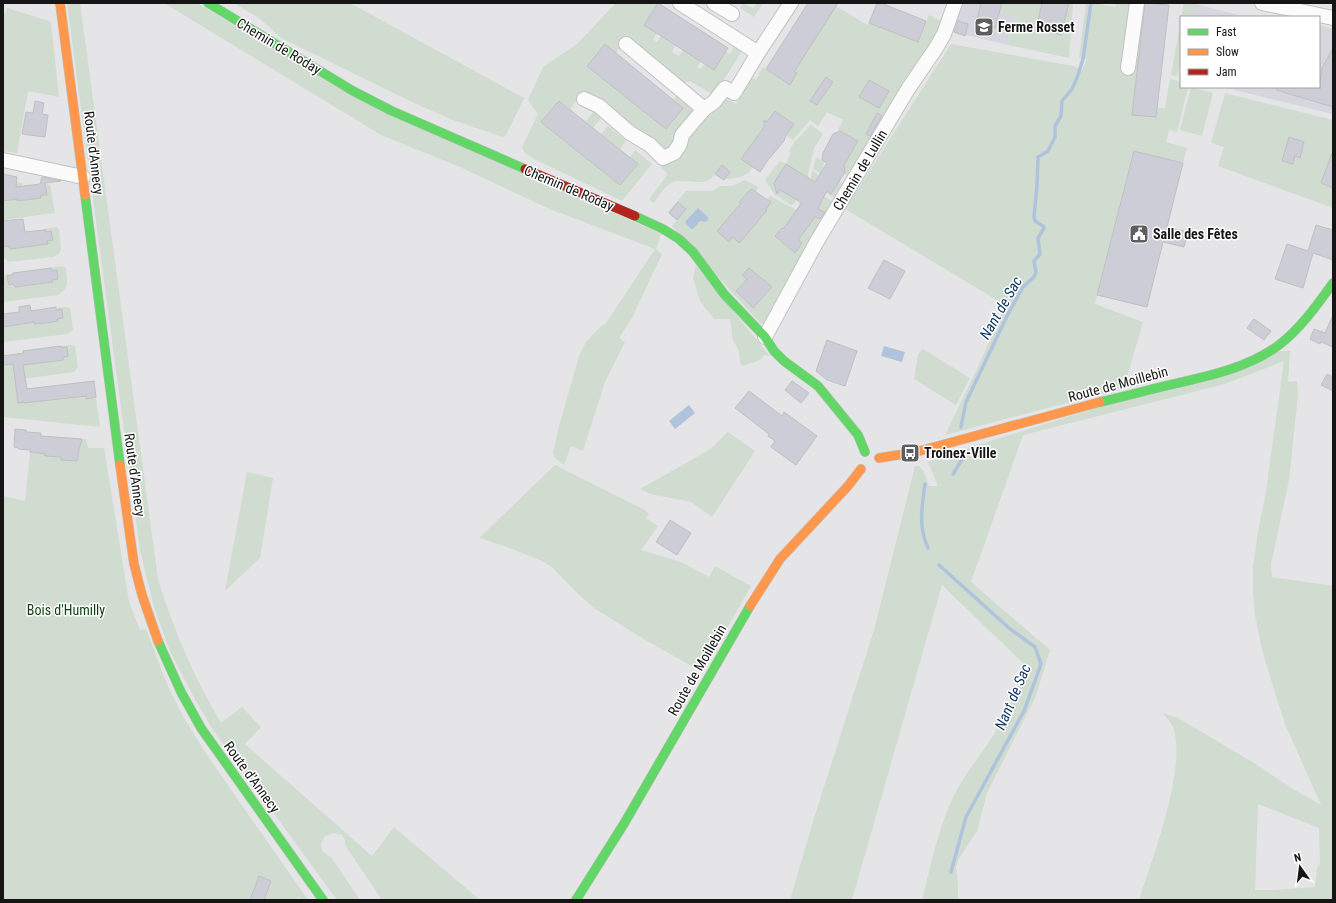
<svg xmlns="http://www.w3.org/2000/svg" width="1336" height="903" viewBox="0 0 1336 903" font-family="'Roboto Condensed',sans-serif">
<rect width="100%" height="100%" fill="#e5e5e7"/>
<g fill="#d6d7de">
<path d="M962,3H1002L1014,17L1008,45L954,32Z"/>
<path d="M1195,4L1246,17H1192Z"/>
<path d="M1319,25L1333,29V114L1222,87H1319Z"/>
</g>
<g fill="#d0dcd0" fill-rule="evenodd">
<path d="M67,3H80L158,579C174,631 194,677 221,723L242,707L261,727L245,744L372,856L394,827L480,900H382L345,845V840L342,835L332,833L324,837L321,844L322,849L323,852L331,857L360,900H337L213,730L192,694L170,651L154,607L140,551Z"/>
<path d="M164,3H197L335,86L661,234L656,249L662,254L632,318L619,338L625,342L605,382L583,451L571,446L564,465L555,458L553,453L559,426L579,356L586,342L599,328L606,323L655,249L547,208L460,167L381,135Z"/>
<path d="M234,3H350L524,98L506,135L503,137L453,120L414,103L281,38L259,18Z"/>
<path d="M616,3H658L644,25L657,33L653,40L657,42L661,36L676,45L672,52L679,56L683,50L701,61L697,67L700,69L705,64L714,70L726,52L730,54L735,44L743,49L715,94H712L690,81L684,83L679,82L621,46L616,53L605,44L587,65L666,129L683,108L674,100L679,92L693,107C689,124 679,138 667,151L662,150L579,98L570,109L559,101L542,121L620,185L638,164L630,157L635,150L652,164L622,201L534,159L525,153L522,147L538,114L528,100L543,67L577,44Z"/>
<path d="M743,3L753,8L757,3H763L754,17L740,8Z"/>
<path d="M1002,3H1073L1069,58L1008,45L1014,17L999,12Z"/>
<path d="M1086,3H1094L1115,7L1116,3H1145L1132,115L1156,117L1157,108H1165L1170,79L1181,82V87H1188L1177,132L1169,130L1166,142L1187,148L1183,163L1134,151L1095,304L1143,322L1124,388L945,435L978,367L1005,305L845,209L951,44L1073,66L1082,70L1087,59L1079,58Z"/>
<path d="M1184,3H1196L1192,17H1181Z"/>
<path d="M836,6L867,25L869,23L918,42L929,15L942,22L939,32L849,177L844,174L845,172L844,165L858,141L838,130L843,120L827,112L818,126L810,120L793,140L786,135L794,123L775,111L771,117L769,123L766,121L764,127L741,159L753,167C746,178 737,178 725,179L730,172L722,165C708,184 708,183 685,181C681,181 677,180 673,182C665,185 659,196 654,203L649,199L668,174L661,168L688,134L724,98L736,104L752,78L756,80L763,67L790,85L797,73L794,72Z"/>
<path d="M7,8L49,21L51,23L59,97L28,91L17,153L3,151V12L6,13Z"/>
<path d="M1181,18V61L1177,76L1171,75Z"/>
<path d="M1191,87L1213,93L1202,136L1180,130Z"/>
<path d="M1225,93L1333,120V208L1218,166L1224,147L1211,143Z"/>
<path d="M594,111L602,117L593,128L586,121Z"/>
<path d="M811,125L823,134L814,148L806,183L794,204L791,205L774,194L765,180L780,161L786,164L791,153L789,151L795,141ZM786,164L806,176L777,179Z"/>
<path d="M608,126L626,141L620,149L601,134Z"/>
<path d="M816,157L824,162L823,168L820,173L813,169Z"/>
<path d="M812,171L819,175L814,182L831,194L839,181L844,184L835,198L810,183Z"/>
<path d="M6,180L22,183V186L40,184L41,183L50,185L55,213L3,220V184Z"/>
<path d="M745,180L758,187L756,192L751,189L739,202L741,203L724,223L767,210L766,209L771,202L767,199L770,196L796,210L802,198L803,211L821,220L825,212L818,209L822,200L811,195L824,196L833,202L768,323L761,324L672,226L677,220L668,212L686,191H712L720,186H732Z"/>
<path d="M56,227L59,229L61,249L59,254L53,257L8,262L6,259H3V235L35,245L34,231Z"/>
<path d="M62,266L66,268C67,280 70,288 58,295L3,302V275L25,271L27,285L41,283L39,269Z"/>
<path d="M696,266L770,356L764,355C761,363 751,362 743,366L740,362L739,351L733,340L730,319H714L700,301L693,278Z"/>
<path d="M64,307L70,308L73,330L68,334L3,342V314Z"/>
<path d="M69,345L75,346L78,367L74,372L15,380L16,390L40,387L42,401L77,397L76,383L82,382L86,398L96,397L100,427L3,417V356L23,353V351L35,349L37,363L51,361L49,347Z"/>
<path d="M923,349L970,378L956,405L914,379L918,355Z"/>
<path d="M1280,351H1290L1288,382L1297,381L1298,395L1289,480L1271,564L1272,577L1333,586V900H1139C1152,859 1186,771 1174,730C1172,723 1167,718 1162,713L1178,718L1254,763L1293,789L1321,805L1285,724L1276,696L1262,650L1255,615L1253,591V567L1258,532L1266,491L1284,361L1225,384L1023,435L971,582L1050,650L1035,698L987,793L977,831L958,860L956,867L958,884V900H922C931,865 938,828 954,795C967,770 987,748 1000,724C1011,705 1018,685 1025,665L942,585L852,900H790L814,818L874,630L915,466H919L924,472L929,486H938L928,462L977,445ZM1258,804L1319,828L1320,864L1317,868L1315,887L1274,890H1255Z"/>
<path d="M728,432L755,451L712,517L691,502L650,494L640,489L709,450Z"/>
<path d="M82,439H86L88,448H104L129,602L140,630L146,629L167,684L184,718L209,758L308,900H302L299,897L297,900H3V496L25,501L30,452L40,453L46,451V456L56,457L61,454V460L77,461L79,450Z"/>
<path d="M555,465L645,510L649,514L646,518L658,526L641,550L681,562L709,577L715,566L751,586L702,672L642,638L594,608L578,594L552,567L540,560L507,547L479,538Z"/>
<path d="M247,472L273,478L260,558L225,591Z"/>
</g>
<g fill="#afc3dc">
<path d="M698,208L709,218L706,222L700,221L693,229H691L685,222Z"/>
<path d="M884,346L905,352L902,362L881,356Z"/>
<path d="M689,405L695,413L675,429L669,421Z"/>
</g>
<g fill="none" stroke-linecap="round" stroke-linejoin="round">
<g stroke="#afc3dc" stroke-width="3.5">
<path d="M961,427L966,402L1008,314L1023,287L1034,277L1036,273L1034,261L1040,254L1038,238L1044,228L1043,226L1035,221L1034,217L1037,186L1038,157L1048,151L1055,137V126L1061,116L1062,101L1072,89L1077,78L1083,59L1091,3"/>
<path d="M953,474L963,458L956,451"/>
<path d="M925,484C922,507 918,526 928,548"/>
<path d="M939,565L1009,628L1035,647L1041,664L1024,711L966,817L951,872"/>
</g>
</g>
<g fill="#cccdd6" stroke="#c0c0c2">
<path d="M658,3L728,48L714,70L644,25Z"/>
<path d="M808,3H838L794,72L797,73L790,85L766,69Z"/>
<path d="M877,3H881L926,21L918,42L869,23Z"/>
<path d="M981,3H1002L995,28L976,23Z"/>
<path d="M1042,3H1069L1061,35L1036,29Z"/>
<path d="M1145,3L1169,5L1156,117L1132,115Z"/>
<path d="M958,21L968,24L965,36L954,32Z"/>
<path d="M605,44L683,108L666,129L587,66Z"/>
<path d="M1333,48V107L1276,90V87H1319L1322,68Z"/>
<path d="M826,77L833,82L817,105L810,101Z"/>
<path d="M869,80L889,91L879,108L859,97Z"/>
<path d="M35,101L44,103L42,114L48,115L45,137L22,134L26,112L33,113Z"/>
<path d="M559,101L638,164L620,185L541,122Z"/>
<path d="M775,111L794,124L786,135L784,141L768,160L760,172L741,159L764,127V120L767,122Z"/>
<path d="M877,113L882,116L870,136L866,134Z"/>
<path d="M840,131L858,141L844,165L845,172L831,194L827,191L822,200L818,209L825,212L820,219L815,217L798,240L802,243L795,253L775,236L782,228L783,229L802,203L780,190L777,194L774,183L786,164L815,182L827,163L822,160L823,153L833,134Z"/>
<path d="M1289,137L1304,142L1300,158L1295,156L1293,164L1282,161Z"/>
<path d="M1134,151L1183,163L1167,227L1188,232L1184,247L1163,242L1147,307L1097,295Z"/>
<path d="M1332,153L1333,154V188L1321,183Z"/>
<path d="M722,165L730,172L724,180L715,174Z"/>
<path d="M3,174L17,177L16,187L40,184L42,177L61,181L45,183L47,195H41V198L17,201V199L3,201Z"/>
<path d="M751,189L771,202L766,209L767,210L749,232L739,243L733,237L729,242L717,231L741,203L739,202Z"/>
<path d="M678,202L686,209L677,220L669,213Z"/>
<path d="M23,219L25,232L46,230V232L51,231L53,240L47,241L48,244L10,249L9,246L3,247V221Z"/>
<path d="M1316,225L1333,230V260L1313,253L1303,288L1275,279L1287,244L1308,251Z"/>
<path d="M884,260L905,271L890,299L868,288Z"/>
<path d="M51,268V270H57L58,279L52,280L53,282L15,287L14,284L9,285L7,276L13,275V273Z"/>
<path d="M749,268L772,287L753,308L736,291L747,279L742,275Z"/>
<path d="M30,305L31,311L56,307V310L62,309L63,318L57,319L58,321L46,323L34,324V322L3,327V314L19,312V307Z"/>
<path d="M1333,315V347L1321,342L1320,344L1310,339L1314,329L1325,333Z"/>
<path d="M1254,319L1271,331L1264,340L1247,328Z"/>
<path d="M827,340L857,351L845,386L827,380L816,371Z"/>
<path d="M61,346V348L67,347L68,356L63,357V360L23,365L27,389L94,381L96,397L86,399V396L24,403V402L18,403L13,364L3,365V356L24,353L23,351Z"/>
<path d="M1327,374L1333,377V391L1321,385Z"/>
<path d="M792,381L809,393L801,403L785,390Z"/>
<path d="M749,391L782,416L784,412L817,436L796,465L771,447L775,441L768,436L769,434L735,408Z"/>
<path d="M15,429L26,430V432L41,433V436L82,439L79,450L77,461L61,460V457L45,456V454L30,452V450L19,449L18,448L14,447Z"/>
<path d="M670,520L691,533L677,555L656,542Z"/>
<path d="M259,876L271,881L264,900H250Z"/>
</g>
<g fill="none" stroke-linecap="round" stroke-linejoin="round">
<defs>
<g id="street">
<path d="M680,3L758,53"/>
<path d="M714,3L732,14"/>
<path d="M1262,3L1333,18"/>
<path d="M1128,68L1137,3"/>
<path d="M584,99L599,106L630,133L650,145L663,158L674,153L680,144L682,135L704,109L626,44"/>
<path d="M704,109L714,102L725,88L734,93L758,53L791,3"/>
<path d="M3,160L83,177"/>
<path d="M765,337L816,243L908,89L936,48L944,34L955,3"/>
</g>
<g id="fast">
<path d="M208,3L353,91L392,111L525,169"/>
<path d="M85,195L120,465"/>
<path d="M635,216L663,229L679,239L693,252L724,294L765,337L774,351L784,361L818,386L858,435L865,452"/>
<path d="M1100,402C1122,397 1144,391 1165,386C1204,377 1247,369 1279,345C1301,328 1317,305 1333,283"/>
<path d="M158,641L181,692L201,728L323,900"/>
<path d="M576,900L625,822L750,606"/>
</g>
<g id="slow">
<path d="M60,3L85,195"/>
<path d="M879,458L916,452L1100,402"/>
<path d="M120,465L134,564L142,595L158,641"/>
<path d="M750,606L780,559L848,486L861,469"/>
</g>
<path id="jam" d="M525,169L635,216"/>
</defs>
<use href="#street" stroke="#c2c2c4" stroke-width="16"/>
<use href="#fast" stroke="#c2c2c4" stroke-width="10"/>
<use href="#slow" stroke="#c2c2c4" stroke-width="10"/>
<use href="#jam" stroke="#c2c2c4" stroke-width="10"/>
<use href="#street" stroke="#fbfbfb" stroke-width="14"/>
<use href="#fast" stroke="#63d668" stroke-width="9"/>
<use href="#slow" stroke="#ff974d" stroke-width="9"/>
<use href="#jam" stroke="#b3261e" stroke-width="9"/>
</g>
<defs>
<symbol id="school-square" viewBox="-11 -11 22 22"><rect x="-9" y="-9" width="18" height="18" rx="4" fill="#5e5e5f" stroke="#fff"/><path d="M0-5L7-2L0 1L-7-2ZM-4 1L0 2.5L4 1V4Q0 6-4 4Z" fill="#fff"/></symbol>
<symbol id="civic-square" viewBox="-11 -11 22 22"><rect x="-9" y="-9" width="18" height="18" rx="4" fill="#5e5e5f" stroke="#fff"/><path d="M-.6-6.5H3V-4.5H.6V-3L4-1V1h2V6H-6V1h2V-1L-.6-3ZM-1.2 2.5V6h2.4V2.5Z" fill="#fff"/></symbol>
<symbol id="bus-square" viewBox="-11 -11 22 22"><rect x="-9" y="-9" width="18" height="18" rx="4" fill="#5e5e5f" stroke="#fff"/><path d="M-5-6H5V4H4V6H2V4H-2V6H-4V4H-5ZM-3.5-4V0h7V-4ZM-3.5 1.2v1.5H-2V1.2ZM2 1.2v1.5H3.5V1.2Z" fill="#fff"/></symbol>
</defs>
<g fill-rule="evenodd">
<use href="#school-square" x="973" y="16" width="22" height="22"/>
<use href="#civic-square" x="1128" y="223" width="22" height="22"/>
<use href="#bus-square" x="899" y="442" width="22" height="22"/>
</g>
<g text-anchor="middle" dominant-baseline="central" stroke-width="3" stroke-linejoin="round" paint-order="stroke">
<g font-size="14" font-weight="bold" fill="#151516" stroke="#fff" text-anchor="start">
<text x="998" y="27">Ferme Rosset</text>
<text x="1153" y="234">Salle des Fêtes</text>
<text x="924" y="453">Troinex-Ville</text>
</g>
<g font-size="14" fill="#151516" stroke="#fff">
<text transform="translate(279 46) rotate(31)">Chemin de Roday</text>
<text transform="translate(94 153) rotate(83)">Route d'Annecy</text>
<text transform="translate(860 170) rotate(-59)">Chemin de Lullin</text>
<text transform="translate(569 188) rotate(23)">Chemin de Roday</text>
<text transform="translate(1118 384) rotate(-15)">Route de Moillebin</text>
<text transform="translate(135 475) rotate(82)">Route d'Annecy</text>
<text transform="translate(697 670) rotate(-60)">Route de Moillebin</text>
<text transform="translate(252 777) rotate(54)">Route d'Annecy</text>
</g>
<g font-size="14" fill="#0e3e11" stroke="#fff">
<text x="66" y="610">Bois d'Humilly</text>
</g>
<g font-size="15" font-style="italic" fill="#0f3864" stroke="#fff">
<text transform="translate(1001 308) rotate(-60)">Nant de Sac</text>
<text transform="translate(1013 697) rotate(-67)">Nant de Sac</text>
</g>
</g>
<rect width="1336" height="903" fill="none" stroke="#151516" stroke-width="8"/>
<rect x="1180" y="16" width="140" height="72" fill="#ffffff" stroke="#a1a1a2"/>
<rect x="1188" y="29" width="20" height="6" fill="#63d668" stroke="#a1a1a2"/>
<text x="1216" y="36" font-size="12" fill="#151516">Fast</text>
<rect x="1188" y="49" width="20" height="6" fill="#ff974d" stroke="#a1a1a2"/>
<text x="1216" y="56" font-size="12" fill="#151516">Slow</text>
<rect x="1188" y="69" width="20" height="6" fill="#b3261e" stroke="#a1a1a2"/>
<text x="1216" y="76" font-size="12" fill="#151516">Jam</text>
<g transform="translate(1300 867) rotate(346)" stroke="#ffffff" stroke-width="3" paint-order="stroke">
<path d="M0-3L7 15L0 10L-7 15Z" fill="#151516"/>
<text y="-6" font-size="11" font-weight="bold" text-anchor="middle" fill="#151516">N</text>
</g>
</svg>
